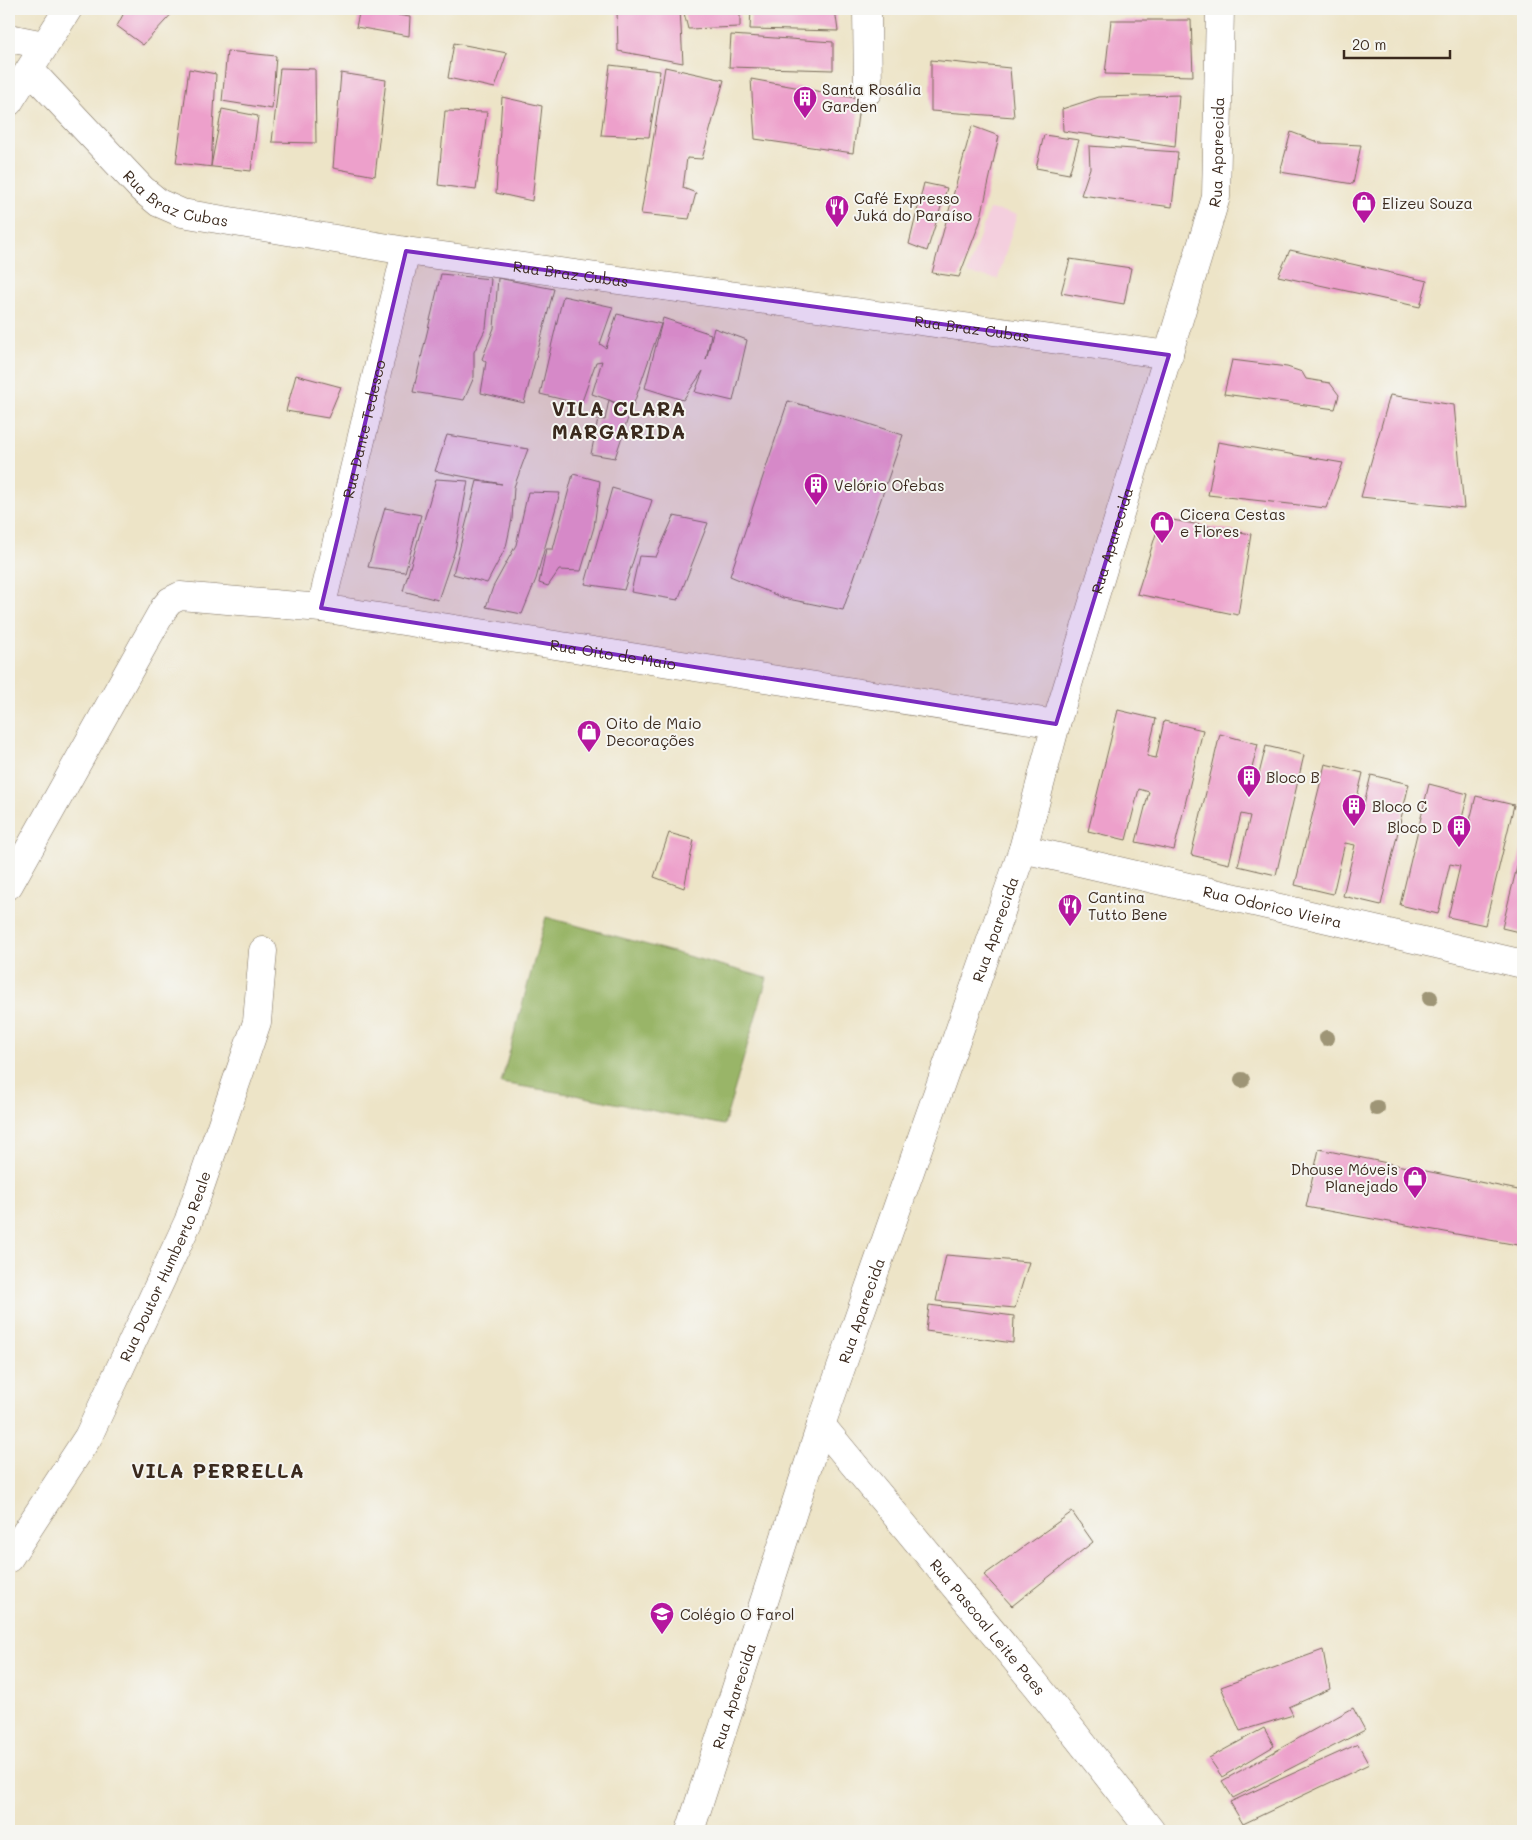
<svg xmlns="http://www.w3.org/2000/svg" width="1532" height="1840" viewBox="0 0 1532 1840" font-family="Mali,sans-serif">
<rect width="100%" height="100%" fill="#f6f6f2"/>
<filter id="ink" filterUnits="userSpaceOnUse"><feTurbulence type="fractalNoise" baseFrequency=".02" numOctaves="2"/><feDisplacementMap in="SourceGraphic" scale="10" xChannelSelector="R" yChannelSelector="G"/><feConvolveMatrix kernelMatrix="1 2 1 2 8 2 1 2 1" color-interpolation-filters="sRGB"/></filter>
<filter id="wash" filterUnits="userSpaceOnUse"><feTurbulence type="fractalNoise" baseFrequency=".0096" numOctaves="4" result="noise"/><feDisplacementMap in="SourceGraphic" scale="20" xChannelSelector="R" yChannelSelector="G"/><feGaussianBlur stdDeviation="1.12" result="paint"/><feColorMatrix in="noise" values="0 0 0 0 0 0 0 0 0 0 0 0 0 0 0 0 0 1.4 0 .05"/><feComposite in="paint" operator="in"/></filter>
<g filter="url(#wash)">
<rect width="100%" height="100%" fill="#ede4c7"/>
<path fill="#f4cfde" d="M989,209L1017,214L998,279L967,273Z"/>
<path fill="#99b567" stroke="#6a7042" d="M546,917L767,978L724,1125L575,1095L501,1083Z"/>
<g id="blocks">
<g fill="#eda0cb">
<path d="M126,9H176L143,45L117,26Z"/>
<path d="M360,9L410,17L409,36L356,27Z"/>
<path d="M617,9H680L683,63L618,51Z"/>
<path d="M683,9L740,10V27L688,29Z"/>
<path d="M751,9H835L838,31L750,29Z"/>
<path d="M1111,20H1191L1193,76L1105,74Z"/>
<path d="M731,35L833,42V70L729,67Z"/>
<path d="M454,43L507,53L495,88L448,78Z"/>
<path d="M227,51L276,56L272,109L222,101Z"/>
<path d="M931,60L1010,68L1014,117L931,111Z"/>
<path d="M610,65L660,71L649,137L601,135Z"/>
<path d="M665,67L724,80L702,159L687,158L683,188L696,193L689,219L641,214Z"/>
<path d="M280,68L315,69L316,143L272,142Z"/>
<path d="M189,69L216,74L211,166L222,109L258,116L251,171L176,163Z"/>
<path d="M341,73L386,80L375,176L333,168Z"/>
<path d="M751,79L860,99L853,153L755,139Z"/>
<path d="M1179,95L1175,147L1063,131L1062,109L1099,97Z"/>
<path d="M502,97L542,106L532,201L496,193Z"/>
<path d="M445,111L487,112L476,190L438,185Z"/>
<path d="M972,126L999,136L980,222L959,277L932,273Z"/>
<path d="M1291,132L1320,143L1361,145L1353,184L1280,172Z"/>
<path d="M1044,135L1079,140L1069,174L1036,168Z"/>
<path d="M1089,146L1178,152L1172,207L1081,195L1090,168Z"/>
<path d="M924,183L947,188L927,251L909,244Z"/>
<path d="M1290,250L1427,281L1420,307L1278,276Z"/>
<path d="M1070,259L1131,268L1124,304L1061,293Z"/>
<path d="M441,274L491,279L486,328L474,352V377L464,400L413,392Z"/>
<path d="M498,278L554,289L524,403L481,393L486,362L482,359L494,328Z"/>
<path d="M563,296L613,307L600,344L606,348L617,314L661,324L632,409L609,400L630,412L615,458L591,454L598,419L605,420L609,400L592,394L602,361L596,362L581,404L540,394Z"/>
<path d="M663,318L711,334L706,360L714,328L747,340L733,401L695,392L703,371L683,400L645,388Z"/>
<path d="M1232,360L1287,367L1302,372L1306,379L1330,383L1339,395L1335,409L1224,394Z"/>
<path d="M296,375L341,387L328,418L286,411Z"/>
<path d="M1390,395L1454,405L1464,508L1361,497Z"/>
<path d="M788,401L853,419L903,435L843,610L783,598L730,576Z"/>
<path d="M447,435L528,449L514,487L512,519L506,547L487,583L453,574L477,481L502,484L435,471Z"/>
<path d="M1218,442L1343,463L1326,508L1208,495Z"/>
<path d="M573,474L600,481L594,527L581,571L559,570L548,586L539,583L546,549H553Z"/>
<path d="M436,479L468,481L455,550L438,600L403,591Z"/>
<path d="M612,488L652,500L624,590L585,584Z"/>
<path d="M528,492L560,493L536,579L522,614L486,607L493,587L516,545Z"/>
<path d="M385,508L421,515L405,572L368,567Z"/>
<path d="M674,516L708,523L678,600L631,592L639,556L656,557Z"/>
<path d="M1161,518L1251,534L1238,615L1137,594Z"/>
<path d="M1118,710L1156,719L1147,756L1156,758L1164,721L1203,730L1174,850L1136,842L1149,792L1139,789L1126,840L1088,831Z"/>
<path d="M1220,734L1258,744L1249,780L1257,782L1266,746L1304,755L1276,875L1238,866L1250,816L1241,814L1229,864L1191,855Z"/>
<path d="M1325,764L1363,773L1354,810L1362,812L1371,775L1409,784L1381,905L1343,896L1355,845L1345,843L1333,894L1295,885Z"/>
<path d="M1429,784L1468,794L1459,830L1467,832L1476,796L1514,805L1485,925L1448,917L1460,866L1450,864L1438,914L1400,905Z"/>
<path d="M669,833L694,840L684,888L654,877Z"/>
<path d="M1523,842V933L1502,928Z"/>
<path d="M1319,1149L1523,1191V1246L1306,1207Z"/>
<path d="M946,1255L1029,1262L1015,1308L936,1301Z"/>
<path d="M929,1305L1014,1316L1013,1343L926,1331Z"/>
<path d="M1072,1512L1093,1542L1012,1606L984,1575Z"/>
<path d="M1323,1650L1330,1689L1289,1707L1293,1715L1240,1731L1221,1687Z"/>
<path d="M1353,1708L1365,1730L1233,1798L1222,1781Z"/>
<path d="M1264,1728L1274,1746L1222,1777L1209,1758Z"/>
<path d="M1358,1744L1369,1764L1243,1824L1230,1802Z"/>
</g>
</g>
</g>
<g filter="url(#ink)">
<use href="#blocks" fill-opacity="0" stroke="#796b59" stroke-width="1"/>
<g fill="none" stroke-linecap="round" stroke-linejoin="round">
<defs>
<g id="minor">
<path d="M867,9L868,91"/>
<path d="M9,38L44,45"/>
<path id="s1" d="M30,70L142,189L159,203L182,213L406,251L1169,355"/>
<path d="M9,102L68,9"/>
<path id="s2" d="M321,608L406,251"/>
<path id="s3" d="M1023,849L1523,964"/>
<path id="s4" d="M9,885L164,608L170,601L180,596L321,608L1056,724"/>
<path id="s5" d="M9,1558L88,1437L188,1222L257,1022L263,951"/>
</g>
<g id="tertiary">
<path id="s6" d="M821,1425L1038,1687L1151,1831"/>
<path id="s7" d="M690,1831L821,1425L1023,849L1056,724L1216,197L1220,9"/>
</g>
</defs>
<use href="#minor" stroke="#796b59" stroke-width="29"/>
<use href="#tertiary" stroke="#796b59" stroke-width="29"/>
<use href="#minor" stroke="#fff" stroke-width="28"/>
<use href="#tertiary" stroke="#fff" stroke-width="28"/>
</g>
<g fill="#9e9576">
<circle cx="1430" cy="998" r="8"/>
<circle cx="1327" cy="1038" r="8"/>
<circle cx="1242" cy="1080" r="8"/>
<circle cx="1377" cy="1108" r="8"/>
</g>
</g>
<path fill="#7b2cbf" fill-opacity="0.2" stroke="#7b2cbf" stroke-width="4" stroke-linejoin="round" d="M406,251L1169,355L1056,724L321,608Z"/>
<defs>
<symbol id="building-pin" viewBox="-11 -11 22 30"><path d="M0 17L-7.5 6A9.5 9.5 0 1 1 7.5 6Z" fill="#b5179e" stroke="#f6f6f2"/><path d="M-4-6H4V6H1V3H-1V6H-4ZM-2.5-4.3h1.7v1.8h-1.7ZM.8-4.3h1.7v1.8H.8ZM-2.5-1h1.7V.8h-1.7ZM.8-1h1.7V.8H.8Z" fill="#fff"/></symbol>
<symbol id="shop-pin" viewBox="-11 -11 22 30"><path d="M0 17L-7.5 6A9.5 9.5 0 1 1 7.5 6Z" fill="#b5179e" stroke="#f6f6f2"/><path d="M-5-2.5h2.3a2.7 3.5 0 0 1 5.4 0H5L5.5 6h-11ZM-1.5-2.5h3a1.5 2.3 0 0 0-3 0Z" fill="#fff"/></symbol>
<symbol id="restaurant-pin" viewBox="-11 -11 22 30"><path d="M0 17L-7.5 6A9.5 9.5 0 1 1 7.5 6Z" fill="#b5179e" stroke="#f6f6f2"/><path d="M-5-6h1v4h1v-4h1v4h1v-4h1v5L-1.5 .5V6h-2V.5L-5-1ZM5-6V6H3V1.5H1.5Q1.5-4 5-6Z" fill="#fff"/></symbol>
<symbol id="school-pin" viewBox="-11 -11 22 30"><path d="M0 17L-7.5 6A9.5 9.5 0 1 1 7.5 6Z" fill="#b5179e" stroke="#f6f6f2"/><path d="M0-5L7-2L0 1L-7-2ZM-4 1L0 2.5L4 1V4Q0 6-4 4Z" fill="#fff"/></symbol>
</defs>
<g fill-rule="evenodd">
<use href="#building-pin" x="791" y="84" width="28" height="38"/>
<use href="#shop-pin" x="1350" y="189" width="28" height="38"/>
<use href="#restaurant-pin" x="823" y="193" width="28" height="38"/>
<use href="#building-pin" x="802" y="471" width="28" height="38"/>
<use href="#shop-pin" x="1148" y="509" width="28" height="38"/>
<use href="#shop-pin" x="575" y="718" width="28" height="38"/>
<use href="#building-pin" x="1235" y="763" width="28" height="38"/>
<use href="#building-pin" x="1340" y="792" width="28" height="38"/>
<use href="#building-pin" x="1445" y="813" width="28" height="38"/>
<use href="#restaurant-pin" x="1056" y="892" width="28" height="38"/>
<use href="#shop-pin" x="1401" y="1164" width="28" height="38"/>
<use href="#school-pin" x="648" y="1600" width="28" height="38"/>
</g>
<g text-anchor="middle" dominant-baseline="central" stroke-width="4" stroke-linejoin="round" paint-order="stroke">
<g font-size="15" fill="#3b2a1e" stroke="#f6f6f2" text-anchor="start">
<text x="822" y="89">Santa Rosália<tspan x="822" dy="17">Garden</tspan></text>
<text x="854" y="198">Café Expresso<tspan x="854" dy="17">Juká do Paraíso</tspan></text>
<text x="1382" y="203">Elizeu Souza</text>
<text x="834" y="485">Velório Ofebas</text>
<text x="1180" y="514">Cicera Cestas<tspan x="1180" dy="17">e Flores</tspan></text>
<text x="606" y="723">Oito de Maio<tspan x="606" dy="17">Decorações</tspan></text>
<text x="1266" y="777">Bloco B</text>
<text x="1372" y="806">Bloco C</text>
<text x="1442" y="827" text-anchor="end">Bloco D</text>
<text x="1088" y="897">Cantina<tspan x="1088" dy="17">Tutto Bene</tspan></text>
<text x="1398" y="1169" text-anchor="end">Dhouse Móveis<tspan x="1398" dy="17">Planejado</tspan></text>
<text x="680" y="1614">Colégio O Farol</text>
</g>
<g font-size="15" fill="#3b2a1e" stroke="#f6f6f2">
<text stroke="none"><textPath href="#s7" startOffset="1762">Rua Aparecida</textPath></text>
<text stroke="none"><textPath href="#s1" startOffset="199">Rua Braz Cubas</textPath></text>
<text stroke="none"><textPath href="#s1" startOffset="604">Rua Braz Cubas</textPath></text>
<text stroke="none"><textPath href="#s1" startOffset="1009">Rua Braz Cubas</textPath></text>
<text stroke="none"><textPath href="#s2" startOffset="184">Rua Dante Tedesco</textPath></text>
<text stroke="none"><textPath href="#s7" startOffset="1358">Rua Aparecida</textPath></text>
<text stroke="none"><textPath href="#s4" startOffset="775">Rua Oito de Maio</textPath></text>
<text stroke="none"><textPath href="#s3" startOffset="256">Rua Odorico Vieira</textPath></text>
<text stroke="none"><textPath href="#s7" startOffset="952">Rua Aparecida</textPath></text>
<text stroke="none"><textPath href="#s5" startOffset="332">Rua Doutor Humberto Reale</textPath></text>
<text stroke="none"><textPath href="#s7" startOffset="548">Rua Aparecida</textPath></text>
<text stroke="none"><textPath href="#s6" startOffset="262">Rua Pascoal Leite Paes</textPath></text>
<text stroke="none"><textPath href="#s7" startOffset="142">Rua Aparecida</textPath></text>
</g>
<g font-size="20" font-weight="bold" letter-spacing="1" fill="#3b2a1e" stroke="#f6f6f2">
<text x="619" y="408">VILA CLARA<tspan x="619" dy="23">MARGARIDA</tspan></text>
<text x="218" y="1470">VILA PERRELLA</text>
</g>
</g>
<rect width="1532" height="1840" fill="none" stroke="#f6f6f2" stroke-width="30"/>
<path d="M1344 50v8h106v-8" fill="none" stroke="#3b2a1e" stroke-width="2.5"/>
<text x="1352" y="50" font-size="15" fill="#3b2a1e" stroke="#f6f6f2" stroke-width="4" paint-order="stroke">20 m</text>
</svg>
